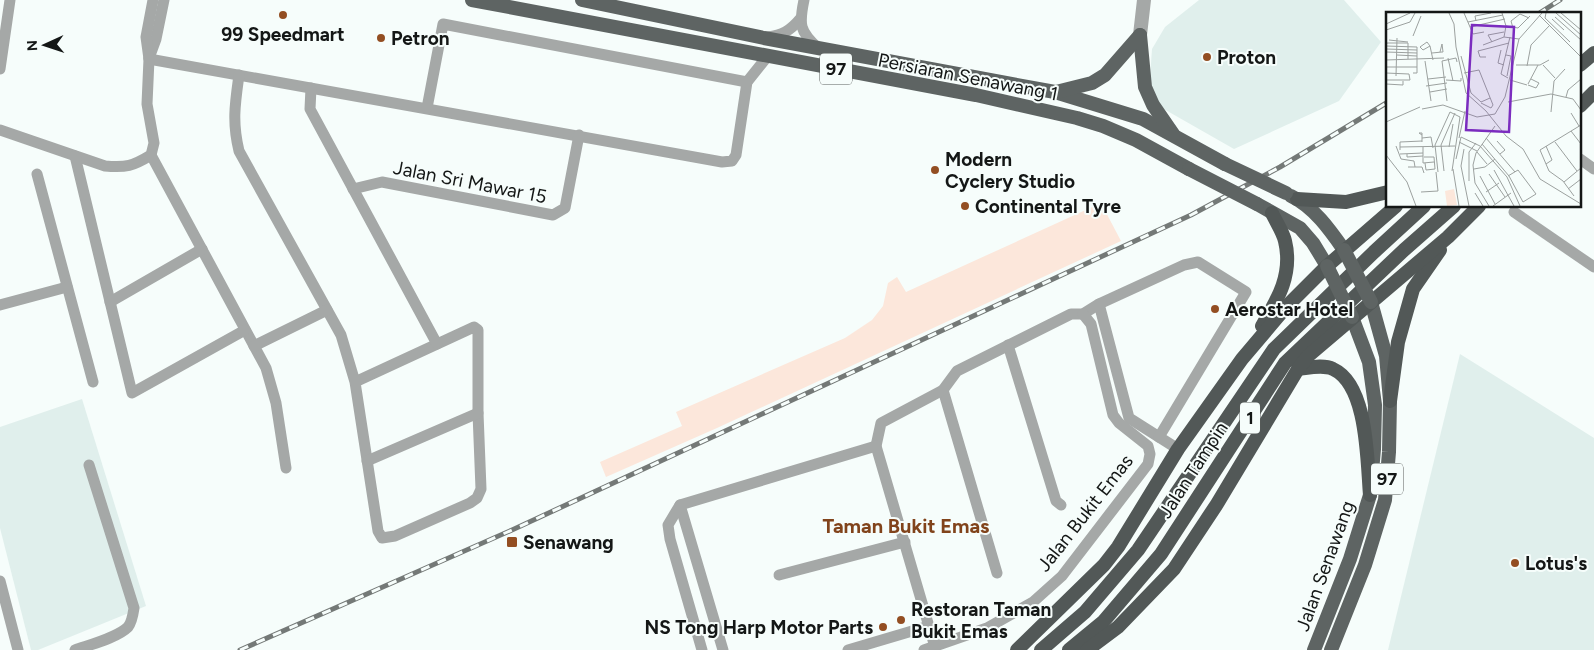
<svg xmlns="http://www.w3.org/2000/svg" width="1594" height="650" viewBox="0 0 1594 650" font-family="Figtree,sans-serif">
<rect width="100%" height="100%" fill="#f6fdfb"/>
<g fill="#e0efec">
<path d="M1199,0H1344L1381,42L1339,101L1234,149L1155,104L1150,78L1152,49L1165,27Z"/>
<path d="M1460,354L1594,438V650H1388Z"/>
<path d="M82,399L146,606L38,650H31L0,528V427Z"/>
</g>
<path fill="#fce7db" d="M1101,203L1121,241L717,428L606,477L600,462L682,426L676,412L845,338L872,320L883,306L888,283L897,277L906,292Z"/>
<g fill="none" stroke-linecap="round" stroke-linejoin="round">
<g stroke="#a5a8a7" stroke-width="11">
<path d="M804,0C799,24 799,31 818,48"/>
<path d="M768,37C782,35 790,31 800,19"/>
<path d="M149,58L156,39L164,0"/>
<path d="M149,59L722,162L732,161L736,155L747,82L767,57"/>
<path d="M0,69L10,0"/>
<path d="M239,75C235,104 232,122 239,151L341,335L355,382L378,531L382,538L395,536L470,503L477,498L481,489L478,413V330L474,327L355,382"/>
<path d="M311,88L310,109L437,344"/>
<path d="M427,108L443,24L747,82"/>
<path d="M0,130L105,166C126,168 133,166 151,155L154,143L147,104L149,59L146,37L153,0"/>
<path d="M151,155L266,368L276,403L286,468"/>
<path d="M75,156L132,393L245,330"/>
<path d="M1580,159L1594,169"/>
<path d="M37,174L93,382"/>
<path d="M353,189L382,182L553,215L565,208L579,135"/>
<path d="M1514,212L1594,267"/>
<path d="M110,302L202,249"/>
<path d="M1099,304L1129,418L1159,437"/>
<path d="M0,305L67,287"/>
<path d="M1008,345L1056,501L1061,505"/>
<path d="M254,346L327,310"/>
<path d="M943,390L997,573"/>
<path d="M367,461L478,413"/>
<path d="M680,505L723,650"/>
<path d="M779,575L905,542"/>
<path d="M0,581L18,650"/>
<path d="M935,647L876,446L881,423L943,390L957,371L1071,314H1083L1099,304L1184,265L1198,262L1246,292L1159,437L1178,449"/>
<path d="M75,650C89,645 117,638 128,627C132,622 133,615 134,608L89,465"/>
<path d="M702,650L670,539L668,525L680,505L876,446"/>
<path d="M848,650L929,626"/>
<path d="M924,650L987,628L1033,602L1062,576L1148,464L1150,454L1148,446L1119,423L1113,415L1091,324L1083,314"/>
</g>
<path stroke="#a5a8a7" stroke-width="14" d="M1140,35L1144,0"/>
<g stroke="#5e6463" stroke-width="14">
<path d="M472,0L976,95L1077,118L1103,126L1136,140L1189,169"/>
<path d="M582,0L764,38L1055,92L1143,119L1225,164"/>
<path d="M1140,35L1145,87L1153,105L1173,134"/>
<path d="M1056,92L1092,83L1105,75L1140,35"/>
<path d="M1291,196C1314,207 1330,230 1344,250"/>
<path d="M1257,204L1300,228L1313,243L1327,266"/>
<path d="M1314,650L1350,559L1370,495L1374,449L1375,405L1369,362L1352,317"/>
<path d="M1331,650L1365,565L1385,500L1389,452L1390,401L1386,356L1371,302"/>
</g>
<g stroke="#525857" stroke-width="14">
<path d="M1580,65L1594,53"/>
<path d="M1580,106L1594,92"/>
<path d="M1297,199L1346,202L1388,192"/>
<path d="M1262,326C1278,299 1293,274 1285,241C1283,232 1276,222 1272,213"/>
<path d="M1298,369C1308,368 1323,364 1333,369C1368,385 1367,461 1370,495"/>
<path d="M1390,401L1398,342L1413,289L1440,250"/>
<path d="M1017,650L1104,565L1118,547L1178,449L1242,359L1286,307L1327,266L1396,206"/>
<path d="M1041,650L1085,612L1138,550L1274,349L1374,252L1424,206"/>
<path d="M1069,650L1103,622L1161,554L1285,363L1404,250L1454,206"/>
<path d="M1087,650L1118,627L1174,569L1217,504L1298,369L1308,356L1448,237L1479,206"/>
</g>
<defs>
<g id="rail">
<path d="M1538,14L1560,0"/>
<path d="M240,650L512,530L1191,215L1280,167L1388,102"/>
</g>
</defs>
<use href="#rail" stroke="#747977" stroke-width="5"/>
<use href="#rail" stroke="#f6fdfb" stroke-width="3" stroke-dasharray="9" stroke-linecap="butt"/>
<g stroke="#5e6463" stroke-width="14">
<path d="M1225,164L1286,193"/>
<path d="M1189,169L1257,204"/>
<path d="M1344,250L1371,302"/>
<path d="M1327,266L1352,317"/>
</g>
</g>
<g fill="#934e22" stroke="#f6fdfb" stroke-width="2">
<circle cx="283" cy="15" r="5"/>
<circle cx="381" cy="38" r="5"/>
<circle cx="1207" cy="57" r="5"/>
<circle cx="935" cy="170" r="5"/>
<circle cx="965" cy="206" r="5"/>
<circle cx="1215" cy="309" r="5"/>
<rect x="506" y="536" width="12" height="12" rx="2.5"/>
<circle cx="1515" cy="563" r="5"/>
<circle cx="901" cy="620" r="5"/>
<circle cx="883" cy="627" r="5"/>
</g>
<g text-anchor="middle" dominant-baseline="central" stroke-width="4" stroke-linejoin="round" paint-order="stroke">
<g fill="#f6fdfb" stroke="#585c5b" stroke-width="1">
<rect x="820" y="53.5" width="32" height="31" rx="4"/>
<rect x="1240" y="402.5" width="20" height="31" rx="4"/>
<rect x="1371" y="463.5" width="32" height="31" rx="4"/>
</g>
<g font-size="18" font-weight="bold" fill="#141716">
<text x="836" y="69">97</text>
<text x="1250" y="418">1</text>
<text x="1387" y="479">97</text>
</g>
<g font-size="19" font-weight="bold" fill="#141716" stroke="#f6fdfb" text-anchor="start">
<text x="283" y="34" text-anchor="middle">99 Speedmart</text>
<text x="391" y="38">Petron</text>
<text x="1217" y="57">Proton</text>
<text x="945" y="159">Modern<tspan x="945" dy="22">Cyclery Studio</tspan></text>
<text x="975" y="206">Continental Tyre</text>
<text x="1225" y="309">Aerostar Hotel</text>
<text x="523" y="542">Senawang</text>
<text x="1525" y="563">Lotus's</text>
<text x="911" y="609">Restoran Taman<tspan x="911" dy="22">Bukit Emas</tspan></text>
<text x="873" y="627" text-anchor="end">NS Tong Harp Motor Parts</text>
</g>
<g font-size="19" fill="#141716" stroke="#f6fdfb">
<text transform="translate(968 77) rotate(11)">Persiaran Senawang 1</text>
<text transform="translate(470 182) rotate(11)">Jalan Sri Mawar 15</text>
<text transform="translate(1193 470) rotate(-57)">Jalan Tampin</text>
<text transform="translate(1085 513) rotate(-52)">Jalan Bukit Emas</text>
<text transform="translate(1325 566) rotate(-70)">Jalan Senawang</text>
</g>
<g font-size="20" font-weight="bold" fill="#81431b" stroke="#f6fdfb">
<text x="906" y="526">Taman Bukit Emas</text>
</g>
</g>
<g transform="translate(1386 12)">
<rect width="195" height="195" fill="#f6fdfb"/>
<path d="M68,177L71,193L61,194L59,179Z" fill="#fce7db"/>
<path fill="none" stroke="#9ca19f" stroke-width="1" d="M63,1L68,12L70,35L80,81L100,99L120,124L137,137L154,167L195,192M78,1L87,22L98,20M116,1L120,14L118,25L133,27M160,1L159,6L184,30M170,1L195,23M175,1L195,18M153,3L195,45M169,5L195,28M166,7L178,18M90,9L89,4L105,1M82,10L117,3M0,12L24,1M120,14L132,16L144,4M84,15L119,7M127,16L125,9L134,2L143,6M0,18L24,10L29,1M27,24L35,4M3,28L22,30M106,30L102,23L118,20M97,33L118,25M0,34L31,35V61H27M0,34L1,31H22V47M44,34L41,30L34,35L37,38L44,34L47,48M0,37L31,38M115,38L112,51L118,53M0,40L31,41M46,41L56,40H57L56,32L54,40M11,43L31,44M120,43L125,44L121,64M75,44L85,81L95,90L104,86M100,45H94L92,39L123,31M62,46L67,69M0,48L58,46M39,49L45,89M130,53H154L163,48M157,53L169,66M141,54L145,33L163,14M0,55H31M93,58L107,93L105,96L95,91M0,61L23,62L24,68H0M78,61L93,58M10,64L11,26M122,66L115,62L124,25M42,67L60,65M60,68L75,69V66M124,68L141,73M0,72L17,73V69M142,72L152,53M142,73L150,76L153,71L145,67M40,74L61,71M44,80L61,77M180,85L182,78L195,67M61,89L56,49L70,46L71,50M122,90L165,82L187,87L195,98M36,97L57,93L91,105L109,102L119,85L133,27L156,1M165,100L168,69L179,57M185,101L193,114M0,110L34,95M185,119L195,132M36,123L33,121H36V130M36,126L45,125L47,136M73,126L79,99M100,126L129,160M111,129L119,138L114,142M73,130L91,139M169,130L191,159M96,132L123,164L137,190M10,134L15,147L28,149L29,155M14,135L69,134M37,135V151L48,150M63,135L67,112M78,137L75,154L83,194M14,138V130L36,129M91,140L101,152M14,142L37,141M21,142V145L37,144M0,143L21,170L30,194M38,145H48L49,157L40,158L39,151M70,147L75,125L94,134L121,165L134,194M160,152L166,148L160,134M22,155H36L38,161M67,157L73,194M88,157L99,155L109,147M108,158L128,194M58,159L55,133L69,101M52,160L49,133L64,100L74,105L66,159M103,162L119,185M94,164L109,192M122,164L132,158L150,182L137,190M83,169V140L90,131M178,170L195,156M182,177L195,167M35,180L52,179L50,160M100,180L113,171M89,181L97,194M188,184L177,169L163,159L154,138L195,113M103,194L89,171L87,153L90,141L109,114M107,194L125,181"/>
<path fill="#7b2cbf" fill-opacity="0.15" stroke="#7b2cbf" stroke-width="2.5" d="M86,13L128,15L123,120L80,118Z"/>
<rect width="195" height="195" fill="none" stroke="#141716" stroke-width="2.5"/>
</g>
<g transform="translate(45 45) rotate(267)" stroke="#f6fdfb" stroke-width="4" paint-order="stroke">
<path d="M0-4L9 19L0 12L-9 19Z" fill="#141716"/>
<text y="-8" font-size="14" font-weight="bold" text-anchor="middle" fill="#141716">N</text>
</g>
</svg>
